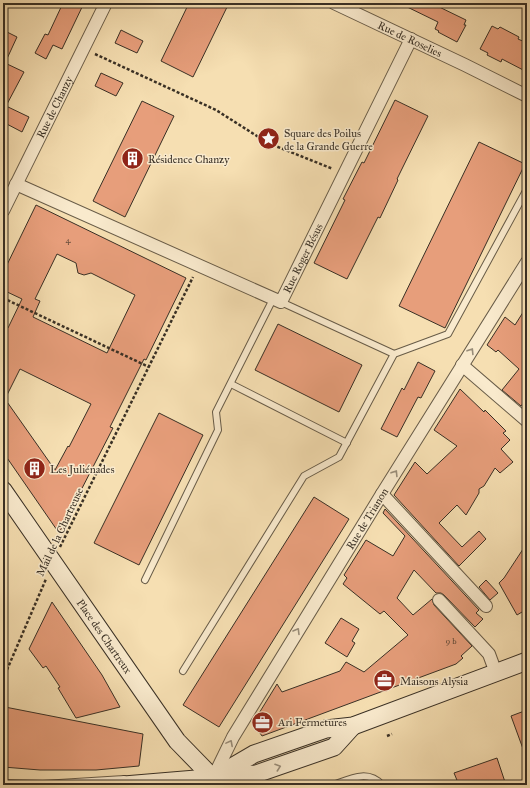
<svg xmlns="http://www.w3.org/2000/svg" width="530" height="788" viewBox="0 0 530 788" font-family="'IM FELL Great Primer',serif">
<rect width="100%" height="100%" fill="#f6dfb2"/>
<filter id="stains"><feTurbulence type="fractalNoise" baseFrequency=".005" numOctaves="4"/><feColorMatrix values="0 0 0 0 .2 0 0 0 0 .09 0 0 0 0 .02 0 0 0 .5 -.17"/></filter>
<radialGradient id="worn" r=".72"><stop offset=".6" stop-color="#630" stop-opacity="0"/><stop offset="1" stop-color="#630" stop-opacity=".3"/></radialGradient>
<g fill="#e79e7b" stroke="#393025" fill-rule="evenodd">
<path d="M63,3H84L62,49L53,45L46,59L35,53L45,34L48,35Z"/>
<path d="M189,3H229L193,77L161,61Z"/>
<path d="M399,3H431L466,20L464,25H466L457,42L438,32L439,31L435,29L438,22Z"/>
<path d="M492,26L498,29L500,27L519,37L518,39L527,43V72L502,59L501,62L487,55L488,53L480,49Z"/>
<path d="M3,30L17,37L5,63L24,72L6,106L29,117L22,132L3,122Z"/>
<path d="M121,30L143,41L137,53L115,43Z"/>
<path d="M101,73L123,83L116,96L95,86Z"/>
<path d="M395,100L428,116L397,179L398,180L380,218L378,217L347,279L314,263L345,200L343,199L362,162L364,163Z"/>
<path d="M142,101L174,116L125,217L93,201Z"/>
<path d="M479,142L525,164L445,328L399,306Z"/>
<path d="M36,205L186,278L146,360L144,359L110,427L113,428L59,533L3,452V326L8,328L22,299L3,290V273ZM57,254L76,263L78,273L84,275L91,273L135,295L107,353L33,317L40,301L35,299ZM20,369L91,404L69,447L68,446L55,470L5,399Z"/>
<path d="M527,306V398L521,406L502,390L519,369L498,350L496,352L487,345L505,317L515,325Z"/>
<path d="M278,324L362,365L339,412L255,370Z"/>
<path d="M418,362L435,371L421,398L418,397L397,437L381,429L402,388L404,390Z"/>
<path d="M460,389L484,412L485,410L506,431L503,433L510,440L501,449L513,462L500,473L495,468L484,486L479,489V493L466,515L457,505L439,523L462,547L479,531L486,539L459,566L394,495L415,462L427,474L457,446L434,430Z"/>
<path d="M159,413L203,435L139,565L94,543Z"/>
<path d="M314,497L349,519L219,727L183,705Z"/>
<path d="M385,509L479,610L476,613L483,619L475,627L444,595L441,593H436L414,570L397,598L413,615L432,599L434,605L472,646L461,656L463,658L456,664L262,736L253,723L277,684L282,692L340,671L346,662L364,672L408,635L384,611L380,614L343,584L347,578L344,575L366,540L393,556L405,536L383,513Z"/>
<path d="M527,543V609L517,615L499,583L504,578Z"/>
<path d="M486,580L498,593L490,600L479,587Z"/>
<path d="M52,602L102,675L120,707L76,718L58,688L60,687L46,666L43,668L29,649Z"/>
<path d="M341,618L359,629L352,641L355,643L347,657L325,643Z"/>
<path d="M5,707L143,734L139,766L96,770H40L3,767Z"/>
<path d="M527,710V756L526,757L511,716Z"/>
<path d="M497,758L506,785H459L454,773Z"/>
</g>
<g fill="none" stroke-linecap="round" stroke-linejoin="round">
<defs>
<g id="lane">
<path d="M281,302L394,354"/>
<path d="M231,384L347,443"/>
<path d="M145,580L218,430L216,412L273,299"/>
<path d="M183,671L304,476L339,457L394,354L448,334L527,189"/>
<path d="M3,783L43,784L124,779"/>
<path d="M333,785C350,779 368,769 382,785"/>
</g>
<g id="street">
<path id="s1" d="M334,3L465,65L527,96"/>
<path id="s2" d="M16,184L281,302L411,39"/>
<path id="s3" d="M3,211L106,3"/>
<path d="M462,365L527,421"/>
<path d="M382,494L486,606"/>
<path d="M439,600L489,654L496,673"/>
<path id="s4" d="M213,778L233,737L382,494L527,262"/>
</g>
<g id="secondary">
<path id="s5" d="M3,490L177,741L213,778L215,785"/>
<path d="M124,785L256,774L334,747L353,726"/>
<path d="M205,785L213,778L254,754L326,729L353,726L527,661"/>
</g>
</defs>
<use href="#lane" stroke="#685c48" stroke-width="8"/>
<use href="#street" stroke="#685c48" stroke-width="14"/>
<use href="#secondary" stroke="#393025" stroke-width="19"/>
<g stroke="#393025" stroke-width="2.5" stroke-dasharray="3 2" stroke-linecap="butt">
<path d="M95,54L216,110L268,143L333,169"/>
<path d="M3,298L149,367"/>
<path d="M60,547L193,277"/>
<path d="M3,679L46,579"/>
<path d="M387,736L392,734"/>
</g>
<use href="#lane" stroke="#f9eacd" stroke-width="6"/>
<use href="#street" stroke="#f9eacd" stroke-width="12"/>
<use href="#secondary" stroke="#f9eacd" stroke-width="17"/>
</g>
<defs><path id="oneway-chevron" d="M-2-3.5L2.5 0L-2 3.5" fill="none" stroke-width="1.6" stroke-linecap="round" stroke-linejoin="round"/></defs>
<g stroke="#998d79">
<use href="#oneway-chevron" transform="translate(471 351) rotate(-58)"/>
<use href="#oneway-chevron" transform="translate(395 473) rotate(-58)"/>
<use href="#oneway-chevron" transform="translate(297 631) rotate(-59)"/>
<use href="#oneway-chevron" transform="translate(230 743) rotate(-62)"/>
<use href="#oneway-chevron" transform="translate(278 767) rotate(-19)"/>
</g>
<defs>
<symbol id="sight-disc" viewBox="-11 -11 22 22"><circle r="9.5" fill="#8f2418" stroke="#f9eacd"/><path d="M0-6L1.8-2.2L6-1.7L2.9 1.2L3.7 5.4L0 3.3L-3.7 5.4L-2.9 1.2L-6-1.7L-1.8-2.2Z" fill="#fff"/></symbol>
<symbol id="building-disc" viewBox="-11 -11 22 22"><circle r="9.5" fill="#8f2418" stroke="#f9eacd"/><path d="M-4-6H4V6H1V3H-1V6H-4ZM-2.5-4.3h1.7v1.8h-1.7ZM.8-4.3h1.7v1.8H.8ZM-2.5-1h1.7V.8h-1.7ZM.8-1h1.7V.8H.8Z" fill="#fff"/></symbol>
<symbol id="office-disc" viewBox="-11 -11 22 22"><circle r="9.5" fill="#8f2418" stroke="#f9eacd"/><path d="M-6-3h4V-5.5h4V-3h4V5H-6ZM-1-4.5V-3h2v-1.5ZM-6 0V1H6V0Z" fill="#fff"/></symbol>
</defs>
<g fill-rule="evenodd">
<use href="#sight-disc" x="256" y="126" width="25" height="25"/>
<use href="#building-disc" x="120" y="146" width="25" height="25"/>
<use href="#building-disc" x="22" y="456" width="25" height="25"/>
<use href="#office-disc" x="372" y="668" width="25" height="25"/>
<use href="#office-disc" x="250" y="710" width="25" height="25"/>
</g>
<g text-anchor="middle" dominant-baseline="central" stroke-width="3" stroke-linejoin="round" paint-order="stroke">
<g font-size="9" fill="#644c3a">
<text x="68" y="239">4</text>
<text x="451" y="640">9 b</text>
</g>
<g font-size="11" fill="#393025" stroke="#f9eacd">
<text stroke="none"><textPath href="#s1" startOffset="84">Rue de Roselies</textPath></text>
<text stroke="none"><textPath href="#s3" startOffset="116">Rue de Chanzy</textPath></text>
<text stroke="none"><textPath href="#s2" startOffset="339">Rue Roger Bésus</textPath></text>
<text stroke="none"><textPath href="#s4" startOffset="302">Rue de Trianon</textPath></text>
<text transform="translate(60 532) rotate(-65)">Mail de la Chartreuse</text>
<text stroke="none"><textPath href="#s5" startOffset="178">Place des Chartreux</textPath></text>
</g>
<g font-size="11" fill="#393025" stroke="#f9eacd" text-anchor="start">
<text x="284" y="133">Square des Poilus<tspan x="284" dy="13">de la Grande Guerre</tspan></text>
<text x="148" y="159">Résidence Chanzy</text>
<text x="50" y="469">Les Juliénades</text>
<text x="400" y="681">Maisons Alysia</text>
<text x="278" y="722">Ari Fermetures</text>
</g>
</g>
<rect width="530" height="788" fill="none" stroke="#f6dfb2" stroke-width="16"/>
<rect x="4" y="4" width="522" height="780" fill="none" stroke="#393025" stroke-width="2"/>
<rect x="8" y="8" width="514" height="772" fill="none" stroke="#393025"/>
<rect width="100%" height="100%" filter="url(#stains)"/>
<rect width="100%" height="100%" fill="url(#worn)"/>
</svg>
